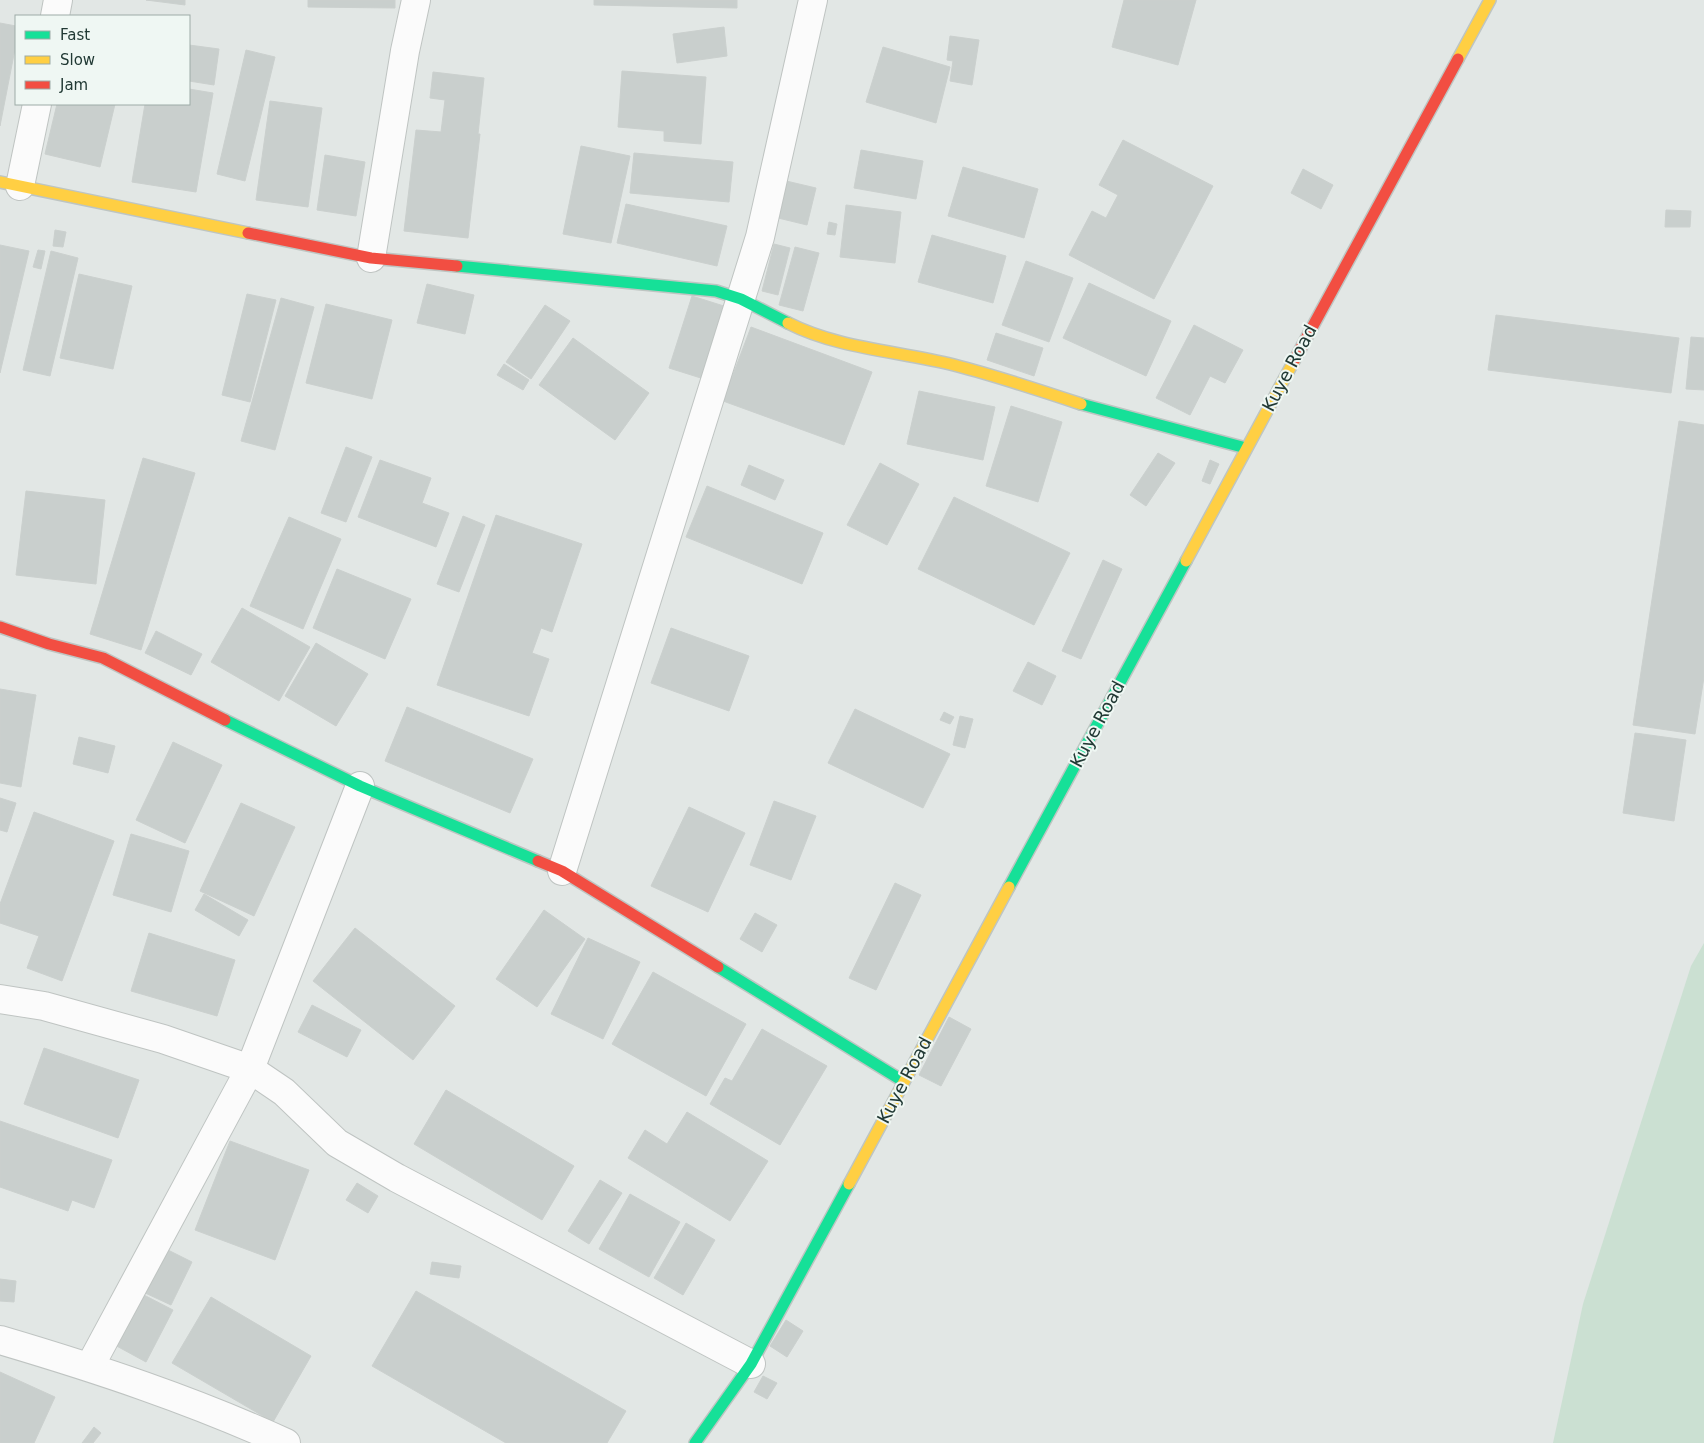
<svg xmlns="http://www.w3.org/2000/svg" width="1704" height="1443" viewBox="0 0 1704 1443" font-family="'DejaVu Sans',sans-serif">
<rect width="100%" height="100%" fill="#e2e7e5"/>
<path fill="#cbe0d2" d="M1704,943V1443H1553L1583,1304L1691,966Z"/>
<g fill="#c9cfcd" stroke="#cbd0ce">
<path d="M146,0H185V5Z"/>
<path d="M308,0H395V8L308,7Z"/>
<path d="M594,0H737V8L594,5Z"/>
<path d="M1124,0H1196L1178,65L1112,47Z"/>
<path d="M0,23L16,26V44L0,126Z"/>
<path d="M724,27L727,56L677,63L673,34Z"/>
<path d="M950,36L979,40L972,85L950,81L953,61L947,60Z"/>
<path d="M189,45L219,49L214,85L189,81Z"/>
<path d="M883,47L950,67L936,123L866,102Z"/>
<path d="M246,50L275,57L245,181L217,174Z"/>
<path d="M622,71L706,77L701,144L664,141V131L618,127Z"/>
<path d="M433,72L484,78L478,134H480L468,238L404,231L416,130L441,132L445,100L430,98Z"/>
<path d="M189,89L213,93L196,192L132,182L145,104H189Z"/>
<path d="M270,101L322,108L308,207L256,200Z"/>
<path d="M57,104H115L100,167L45,154Z"/>
<path d="M1123,140L1213,186L1154,299L1069,255L1092,211L1106,218L1118,195L1099,185Z"/>
<path d="M581,146L630,156L611,243L563,234Z"/>
<path d="M861,150L923,161L916,199L854,188Z"/>
<path d="M634,153L733,162L729,202L630,193Z"/>
<path d="M325,155L365,162L356,216L317,210Z"/>
<path d="M963,167L1038,189L1024,238L948,216Z"/>
<path d="M1303,169L1333,185L1321,209L1291,193Z"/>
<path d="M782,180L816,188L807,225L774,217Z"/>
<path d="M626,204L727,226L717,266L617,243Z"/>
<path d="M846,205L901,212L895,263L840,257Z"/>
<path d="M1666,210L1691,211L1690,227H1665Z"/>
<path d="M829,222L837,224L835,235L827,234Z"/>
<path d="M55,230L66,232L63,247L53,246Z"/>
<path d="M932,235L1006,256L993,303L918,282Z"/>
<path d="M774,244L790,248L778,295L762,291Z"/>
<path d="M0,245L29,251L0,373Z"/>
<path d="M795,247L819,253L803,311L779,305Z"/>
<path d="M38,250L45,251L41,269L33,267Z"/>
<path d="M51,251L78,258L50,376L23,370Z"/>
<path d="M1026,261L1073,278L1049,342L1002,325Z"/>
<path d="M79,274L132,286L113,369L60,358Z"/>
<path d="M1089,283L1171,321L1146,376L1063,338Z"/>
<path d="M427,284L474,295L465,334L417,323Z"/>
<path d="M247,294L276,300L250,402L222,395Z"/>
<path d="M692,296L727,307L704,379L669,368Z"/>
<path d="M281,298L314,307L275,450L241,441Z"/>
<path d="M326,304L392,320L372,399L306,383Z"/>
<path d="M545,305L570,321L531,379L506,362Z"/>
<path d="M1496,315L1679,338L1671,393L1488,370Z"/>
<path d="M1194,325L1243,350L1225,383L1210,376L1190,415L1156,398Z"/>
<path d="M751,327L872,372L844,445L723,401Z"/>
<path d="M996,333L1043,348L1034,376L987,360Z"/>
<path d="M1691,337L1704,338V390L1686,389Z"/>
<path d="M573,338L649,393L615,440L539,385Z"/>
<path d="M504,364L529,380L523,390L497,375Z"/>
<path d="M919,391L995,407L983,460L907,444Z"/>
<path d="M1011,406L1062,422L1038,502L986,486Z"/>
<path d="M1679,421L1704,425V677L1695,734L1633,725Z"/>
<path d="M346,447L372,457L346,522L321,513Z"/>
<path d="M1158,453L1175,463L1146,506L1130,495Z"/>
<path d="M143,458L195,473L141,650L90,634Z"/>
<path d="M380,460L431,478L422,503L449,513L436,547L358,517Z"/>
<path d="M1210,460L1219,464L1210,484L1202,481Z"/>
<path d="M880,463L919,484L887,545L847,525Z"/>
<path d="M749,465L784,480L775,500L741,485Z"/>
<path d="M707,486L823,533L802,584L686,537Z"/>
<path d="M26,491L105,500L96,584L16,575Z"/>
<path d="M954,497L1070,553L1034,625L918,569Z"/>
<path d="M496,515L582,544L552,632L541,628L532,653L549,659L529,716L437,685Z"/>
<path d="M463,516L485,525L459,592L437,584Z"/>
<path d="M289,517L341,539L303,629L250,606Z"/>
<path d="M1103,560L1122,569L1081,659L1062,651Z"/>
<path d="M337,569L411,599L385,659L313,628Z"/>
<path d="M242,608L310,647L279,701L211,662Z"/>
<path d="M671,628L749,656L729,711L651,683Z"/>
<path d="M156,631L202,654L191,675L145,653Z"/>
<path d="M316,643L368,674L336,726L285,696Z"/>
<path d="M1028,662L1056,676L1042,705L1013,691Z"/>
<path d="M0,689L36,695L21,787L0,783Z"/>
<path d="M407,707L533,759L510,813L385,761Z"/>
<path d="M855,709L950,754L923,808L828,763Z"/>
<path d="M944,712L954,717L950,724L940,720Z"/>
<path d="M960,716L973,719L965,748L953,745Z"/>
<path d="M1635,733L1686,740L1674,821L1623,813Z"/>
<path d="M79,737L115,746L108,773L73,764Z"/>
<path d="M173,742L222,765L185,843L136,820Z"/>
<path d="M0,798L16,803L7,832L0,830Z"/>
<path d="M774,801L816,816L791,880L750,865Z"/>
<path d="M241,803L295,827L254,916L200,891Z"/>
<path d="M689,807L745,833L708,912L651,886Z"/>
<path d="M34,812L114,841L62,981L27,968L39,936L0,923V904Z"/>
<path d="M131,834L189,851L171,912L113,895Z"/>
<path d="M895,883L921,895L876,990L849,978Z"/>
<path d="M204,894L248,920L239,936L195,910Z"/>
<path d="M544,910L585,939L537,1007L496,979Z"/>
<path d="M755,913L777,925L762,952L740,939Z"/>
<path d="M355,928L455,1006L413,1060L313,981Z"/>
<path d="M149,933L235,960L217,1016L131,991Z"/>
<path d="M588,938L640,962L603,1039L551,1014Z"/>
<path d="M653,972L746,1024L706,1096L612,1044Z"/>
<path d="M312,1005L361,1030L347,1057L298,1032Z"/>
<path d="M949,1017L971,1029L941,1086L919,1075Z"/>
<path d="M762,1029L827,1066L780,1145L710,1104L725,1078L732,1081Z"/>
<path d="M44,1048L139,1080L118,1138L24,1104Z"/>
<path d="M446,1090L574,1166L542,1220L414,1144Z"/>
<path d="M687,1112L768,1161L730,1221L628,1158L645,1130L667,1144Z"/>
<path d="M0,1121L112,1160L94,1208L72,1200L68,1211L0,1187Z"/>
<path d="M230,1141L309,1170L275,1260L195,1230Z"/>
<path d="M600,1180L622,1193L589,1244L568,1231Z"/>
<path d="M357,1183L378,1196L368,1213L346,1200Z"/>
<path d="M630,1194L680,1222L649,1277L599,1249Z"/>
<path d="M686,1223L715,1240L683,1295L654,1278Z"/>
<path d="M162,1247L192,1262L171,1305L141,1291Z"/>
<path d="M432,1262L461,1266L459,1278L430,1274Z"/>
<path d="M0,1279L16,1281L14,1302L0,1301Z"/>
<path d="M416,1291L626,1411L607,1443H506L372,1366Z"/>
<path d="M140,1293L173,1310L146,1362L113,1344Z"/>
<path d="M211,1297L311,1356L273,1422L172,1363Z"/>
<path d="M786,1320L803,1331L787,1357L770,1346Z"/>
<path d="M0,1372L55,1397L34,1443H0Z"/>
<path d="M763,1376L777,1383L767,1399L754,1392Z"/>
<path d="M94,1427L101,1433L93,1443H82Z"/>
</g>
<g fill="none" stroke-linecap="round" stroke-linejoin="round">
<defs>
<g id="street">
<path d="M55,16L58,0"/>
<path d="M20,186L37,104"/>
<path d="M371,258L405,51L416,0"/>
<path d="M562,871L760,237L813,0"/>
<path d="M0,999L44,1006L163,1039L250,1069L284,1092L337,1143L397,1178L751,1364"/>
<path d="M0,1340C98,1369 192,1400 286,1443"/>
<path d="M90,1366L250,1069L360,786"/>
</g>
<g id="fast">
<path d="M457,266L716,291L741,299L788,323"/>
<path d="M1081,404L1246,448"/>
<path d="M225,720L360,786L538,861"/>
<path d="M1009,887L1186,561"/>
<path d="M718,967L903,1081"/>
<path d="M695,1443L751,1364L849,1184"/>
</g>
<g id="slow">
<path d="M1458,59L1490,0"/>
<path d="M0,182L248,233"/>
<path d="M788,323C839,349 899,351 954,365C997,376 1039,390 1081,404"/>
<path d="M1186,561L1295,359"/>
<path d="M849,1184L1009,887"/>
</g>
<g id="jam">
<path d="M248,233L371,258L457,266"/>
<path d="M1295,359L1458,59"/>
<path d="M0,627L49,644L103,658L225,720"/>
<path d="M538,861L562,871L718,967"/>
</g>
</defs>
<use href="#street" stroke="#bfc4c2" stroke-width="30"/>
<use href="#fast" stroke="#bec5c2" stroke-width="14"/>
<use href="#slow" stroke="#bec5c2" stroke-width="14"/>
<use href="#jam" stroke="#bec5c2" stroke-width="14"/>
<use href="#street" stroke="#fbfbfb" stroke-width="28"/>
<use href="#fast" stroke="#16e098" stroke-width="11"/>
<use href="#slow" stroke="#ffcf43" stroke-width="11"/>
<use href="#jam" stroke="#f24e42" stroke-width="11"/>
</g>
<g text-anchor="middle" dominant-baseline="central" stroke-width="4" stroke-linejoin="round" paint-order="stroke">
<g font-size="18" fill="#213934" stroke="#eff7f3">
<text transform="translate(1289 368) rotate(-62)">Kuye Road</text>
<text transform="translate(1097 724) rotate(-62)">Kuye Road</text>
<text transform="translate(904 1080) rotate(-62)">Kuye Road</text>
</g>
</g>
<rect x="15" y="15" width="175" height="90" fill="#eff7f3" stroke="#9daba7"/>
<rect x="25" y="31" width="25" height="8" fill="#16e098" stroke="#9daba7"/>
<text x="60" y="40" font-size="15" fill="#213934">Fast</text>
<rect x="25" y="56" width="25" height="8" fill="#ffcf43" stroke="#9daba7"/>
<text x="60" y="65" font-size="15" fill="#213934">Slow</text>
<rect x="25" y="81" width="25" height="8" fill="#f24e42" stroke="#9daba7"/>
<text x="60" y="90" font-size="15" fill="#213934">Jam</text>
</svg>
